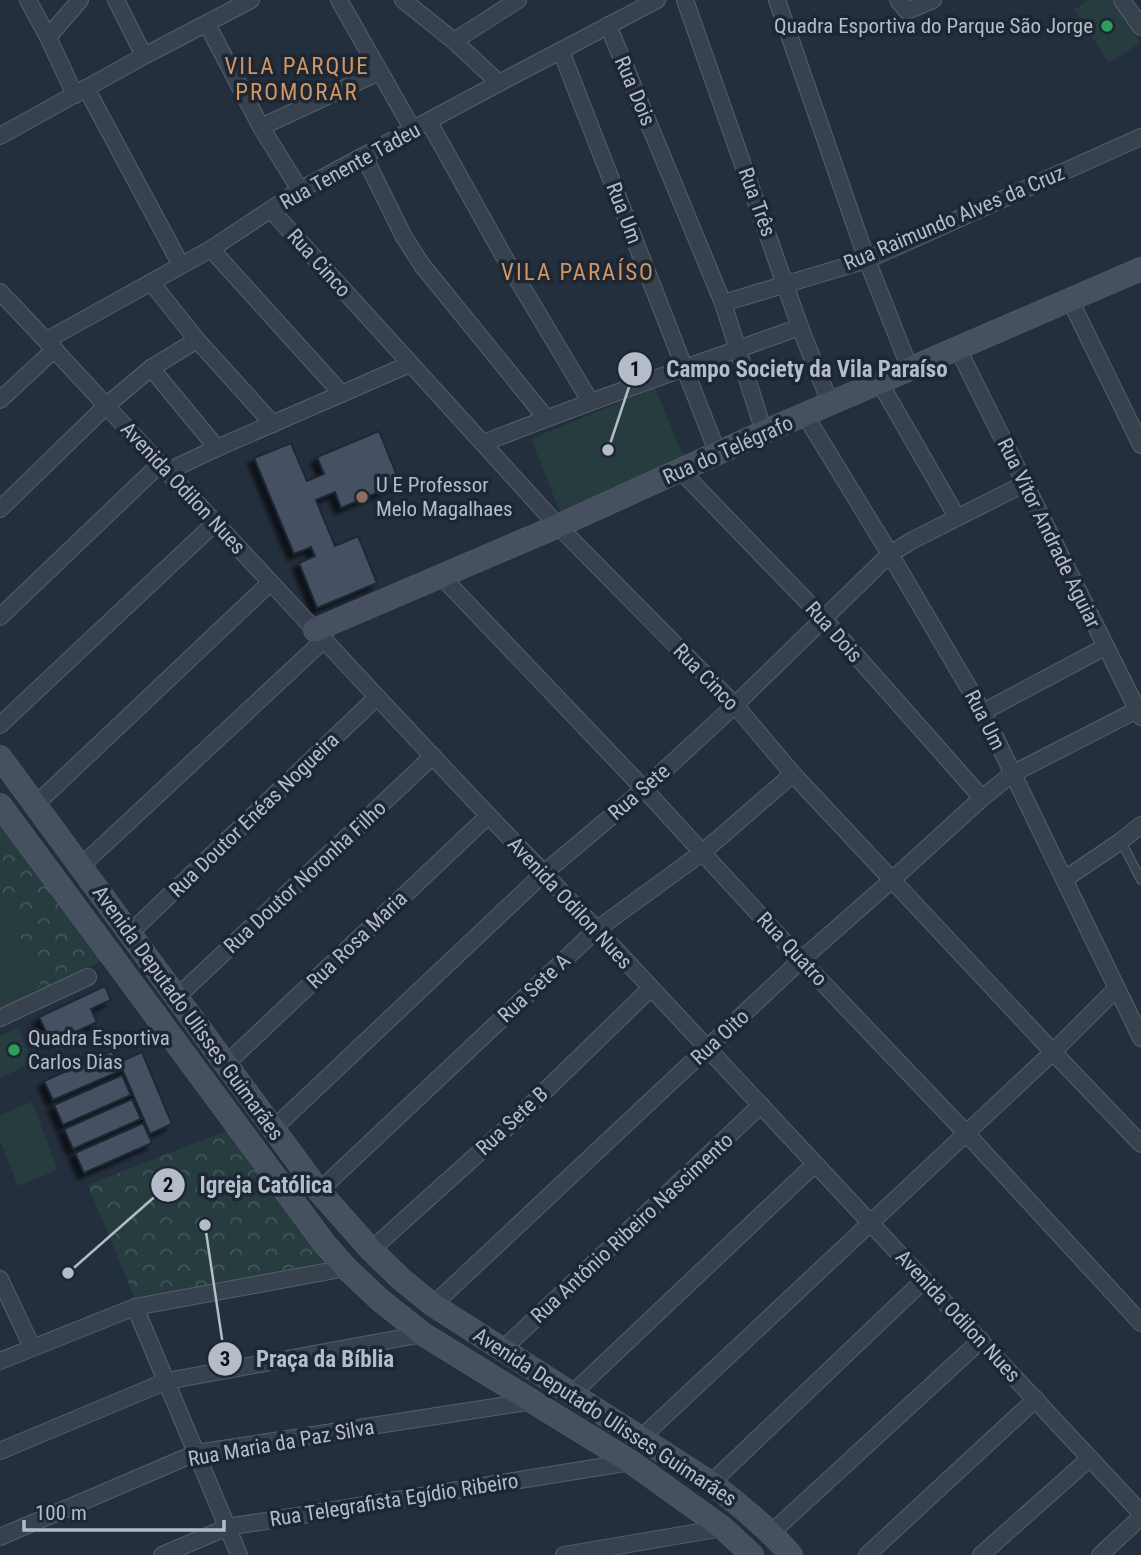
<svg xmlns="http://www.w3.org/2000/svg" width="1141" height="1555" viewBox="0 0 1141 1555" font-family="'Roboto Condensed',sans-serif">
<defs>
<pattern id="park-crowns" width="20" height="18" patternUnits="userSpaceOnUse" patternTransform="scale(1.75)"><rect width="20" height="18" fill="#263c3f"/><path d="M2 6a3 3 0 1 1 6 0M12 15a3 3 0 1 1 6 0" fill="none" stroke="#435659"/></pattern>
<filter id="shadow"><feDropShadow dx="-6" dy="6" stdDeviation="2" flood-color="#0009"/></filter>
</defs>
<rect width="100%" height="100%" fill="#242f3e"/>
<g fill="url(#park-crowns)">
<path d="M0,820L102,961L0,1010Z"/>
<path d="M228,1130L337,1265L135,1299L88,1185Z"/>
</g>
<g fill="#263c3f">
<path d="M1088,0H1112L1140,43L1109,63L1074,10Z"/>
<path d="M655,388L685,460L560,512L531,439Z"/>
<path d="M0,889L41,985L0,1002Z"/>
<path d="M18,1028L33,1063L0,1078V1036Z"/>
<path d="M32,1102L58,1170L18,1186L0,1140V1115Z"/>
</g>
<g fill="#455162" stroke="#1f2835" stroke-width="2" filter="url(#shadow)">
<path d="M379,431L400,483L341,508L335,492L316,500L335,546L358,536L377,583L317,608L299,563L315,556L311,547L294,554L254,458L291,443L307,481L324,474L317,457Z"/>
<path d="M105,986L111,1000L91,1009L97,1022L74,1033L72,1029L60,1035L61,1038L51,1042L39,1017Z"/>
<path d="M112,1051L120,1071L53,1100L44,1081Z"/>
<path d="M142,1052L172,1124L150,1134L119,1062Z"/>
<path d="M122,1075L131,1095L63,1125L54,1105Z"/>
<path d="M132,1099L141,1119L73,1149L64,1129Z"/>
<path d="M143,1123L152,1143L84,1173L75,1153Z"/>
</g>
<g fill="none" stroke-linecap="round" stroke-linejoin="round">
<defs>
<path id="lane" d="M1121,841L1141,880"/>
<g id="street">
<path d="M28,0L48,37L75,95"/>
<path d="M116,0L144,56"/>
<path d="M339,0L413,130"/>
<path d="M403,0L454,41L499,83"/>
<path d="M685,0L800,327L830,403"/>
<path d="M777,0L867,260L910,369"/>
<path d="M898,0L907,11L933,0"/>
<path d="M1122,0L1141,27"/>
<path d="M207,24L261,127L300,190"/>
<path d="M608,25L723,303L764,432"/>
<path d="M48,37L80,0"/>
<path d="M454,41L518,0"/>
<path d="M561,51L718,454"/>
<path d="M86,88L181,265"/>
<path d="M429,122L503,255L590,401"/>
<path d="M261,127L379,72"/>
<path d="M0,136L144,56L251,0"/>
<path d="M364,156L404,237L422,265L546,418"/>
<path d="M271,210L558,526L735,705L793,774L1053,1052L1141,1144"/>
<path d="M211,249L342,394"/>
<path d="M151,282L197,340L273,424"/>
<path d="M0,292C54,348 106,406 159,463C288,599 413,739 544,873L1141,1513"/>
<path d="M1070,300L1141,445"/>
<path d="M723,303L867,260L1141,137"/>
<path d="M47,340L211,249L300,190L499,83L657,0"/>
<path d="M958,349L1141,717"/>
<path d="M151,368L217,448"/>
<path d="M880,383L957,517"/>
<path d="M0,400L55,349"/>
<path d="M805,415L890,554L983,712L1141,1038"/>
<path d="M484,443C588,401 694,365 800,327"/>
<path d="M168,471L217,448L410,364"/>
<path d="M681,471L823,618L982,798"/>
<path d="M0,509L107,405L151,368L197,340"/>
<path d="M441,576L644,789L801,960L966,1133L1141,1323"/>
<path d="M0,617L160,464"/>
<path d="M983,712L1105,647"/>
<path d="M0,725L215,523"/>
<path d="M34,806L270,583"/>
<path d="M80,867L325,639"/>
<path d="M1065,879L1121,841L1141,825"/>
<path d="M130,933L377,697"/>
<path d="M177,997L433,756"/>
<path d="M0,1018L88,977"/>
<path d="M226,1064L488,816"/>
<path d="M273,1129L544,873L644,789L735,705L890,554L913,540L1024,484"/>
<path d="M319,1191L596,930L703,852L793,774"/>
<path d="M371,1250L512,1123L651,988"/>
<path d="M0,1279L32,1347"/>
<path d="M433,1305L801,960L892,880L982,798L1012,774L1141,708"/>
<path d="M135,1307L239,1555"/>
<path d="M502,1350L761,1105"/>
<path d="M0,1361L135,1307L346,1268"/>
<path d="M573,1393L815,1164"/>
<path d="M642,1437L1053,1052L1116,989"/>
<path d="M0,1451L167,1381L423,1334"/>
<path d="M711,1483L924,1280"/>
<path d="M771,1533L981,1340"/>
<path d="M0,1537L196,1453L533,1401"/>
<path d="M162,1555L228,1527L631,1462"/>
<path d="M564,1555L723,1528"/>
<path d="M867,1555L1036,1399"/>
<path d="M981,1555L1090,1458"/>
<path d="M1100,1555L1141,1517"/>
</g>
<g id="secondary">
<path d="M315,630L558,526L764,432L1141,269"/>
<path d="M0,757L319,1191L371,1250L401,1279L433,1305L711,1483C740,1505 767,1527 791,1555"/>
<path d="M0,805L324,1243L346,1268L380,1300L423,1334L631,1462L723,1528L752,1555"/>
</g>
</defs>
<use href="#lane" stroke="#565f6c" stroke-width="10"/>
<use href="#street" stroke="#565f6c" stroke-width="18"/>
<use href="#secondary" stroke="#565f6c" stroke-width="24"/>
<use href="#lane" stroke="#38414e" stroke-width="8"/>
<use href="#street" stroke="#38414e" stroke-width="16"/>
<use href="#secondary" stroke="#465061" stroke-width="23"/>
</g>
<g fill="#2e9e5b" stroke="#1d2633" stroke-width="2.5">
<circle cx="1107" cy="26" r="7"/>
<circle cx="14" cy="1050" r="7"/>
</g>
<circle fill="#8d6e63" stroke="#1d2633" stroke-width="2.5" cx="362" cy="497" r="7"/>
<g text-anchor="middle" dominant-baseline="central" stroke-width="7" stroke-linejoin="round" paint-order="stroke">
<g font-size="21" fill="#b4bcc9" stroke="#1d2633" text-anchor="start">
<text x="1093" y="26" text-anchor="end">Quadra Esportiva do Parque São Jorge</text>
<text x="376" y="485">U E Professor<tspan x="376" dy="24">Melo Magalhaes</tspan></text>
<text x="28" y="1038">Quadra Esportiva<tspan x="28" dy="24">Carlos Dias</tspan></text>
</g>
<g font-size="21" fill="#b4bcc9" stroke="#1d2633">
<text transform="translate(635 91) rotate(67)">Rua Dois</text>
<text transform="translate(350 166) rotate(-29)">Rua Tenente Tadeu</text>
<text transform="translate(757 202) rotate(70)">Rua Três</text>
<text transform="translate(624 213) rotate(69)">Rua Um</text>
<text transform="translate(954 218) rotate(-23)">Rua Raimundo Alves da Cruz</text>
<text transform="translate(319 263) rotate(48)">Rua Cinco</text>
<text transform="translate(728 450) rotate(-24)">Rua do Telégrafo</text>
<text transform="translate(183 488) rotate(47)">Avenida Odilon Nues</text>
<text transform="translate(1049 533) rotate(64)">Rua Vitor Andrade Aguiar</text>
<text transform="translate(834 632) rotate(48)">Rua Dois</text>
<text transform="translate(706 677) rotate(46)">Rua Cinco</text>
<text transform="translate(985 720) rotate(63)">Rua Um</text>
<text transform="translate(639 792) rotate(-41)">Rua Sete</text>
<text transform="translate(254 815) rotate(-44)">Rua Doutor Enéas Nogueira</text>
<text transform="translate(305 877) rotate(-43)">Rua Doutor Noronha Filho</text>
<text transform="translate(570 903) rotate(47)">Avenida Odilon Nues</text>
<text transform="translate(357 940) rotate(-44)">Rua Rosa Maria</text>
<text transform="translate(792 949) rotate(47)">Rua Quatro</text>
<text transform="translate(534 988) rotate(-43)">Rua Sete A</text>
<text transform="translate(188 1013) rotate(54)">Avenida Deputado Ulisses Guimarães</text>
<text transform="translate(720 1037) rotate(-43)">Rua Oito</text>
<text transform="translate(512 1121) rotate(-43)">Rua Sete B</text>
<text transform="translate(632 1228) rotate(-43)">Rua Antônio Ribeiro Nascimento</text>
<text transform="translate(958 1316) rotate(47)">Avenida Odilon Nues</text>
<text transform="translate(605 1417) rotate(33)">Avenida Deputado Ulisses Guimarães</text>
<text transform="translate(281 1443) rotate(-10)">Rua Maria da Paz Silva</text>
<text transform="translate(394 1500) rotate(-9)">Rua Telegrafista Egídio Ribeiro</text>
</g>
<g font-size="23" letter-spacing="2" fill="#d59563" stroke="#1d2633">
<text x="297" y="66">VILA PARQUE<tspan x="297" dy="26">PROMORAR</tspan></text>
<text x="578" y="272">VILA PARAÍSO</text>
</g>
</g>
<path fill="none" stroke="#b4bcc9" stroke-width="2.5" d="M608 450L635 369M68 1273L168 1185M205 1225L225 1359"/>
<g fill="#b4bcc9" stroke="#1d2633" stroke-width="2.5">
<circle cx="608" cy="450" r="7"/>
<circle cx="68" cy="1273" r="7"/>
<circle cx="205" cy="1225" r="7"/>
<circle cx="635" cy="369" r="18"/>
<circle cx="168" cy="1185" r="18"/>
<circle cx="225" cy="1359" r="18"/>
</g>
<g font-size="21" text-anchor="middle" font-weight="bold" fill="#111">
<text x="635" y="376">1</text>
<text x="168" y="1192">2</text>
<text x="225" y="1366">3</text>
</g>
<g font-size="23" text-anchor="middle" font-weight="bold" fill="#b4bcc9" stroke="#1d2633" stroke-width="7" stroke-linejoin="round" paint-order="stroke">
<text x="807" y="377">Campo Society da Vila Paraíso</text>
<text x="266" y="1193">Igreja Católica</text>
<text x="325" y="1367">Praça da Bíblia</text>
</g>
<path d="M24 1520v10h200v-10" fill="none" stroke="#b4bcc9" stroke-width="3.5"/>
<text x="35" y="1520" font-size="21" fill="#b4bcc9" stroke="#1d2633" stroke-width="5" paint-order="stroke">100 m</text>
</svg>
